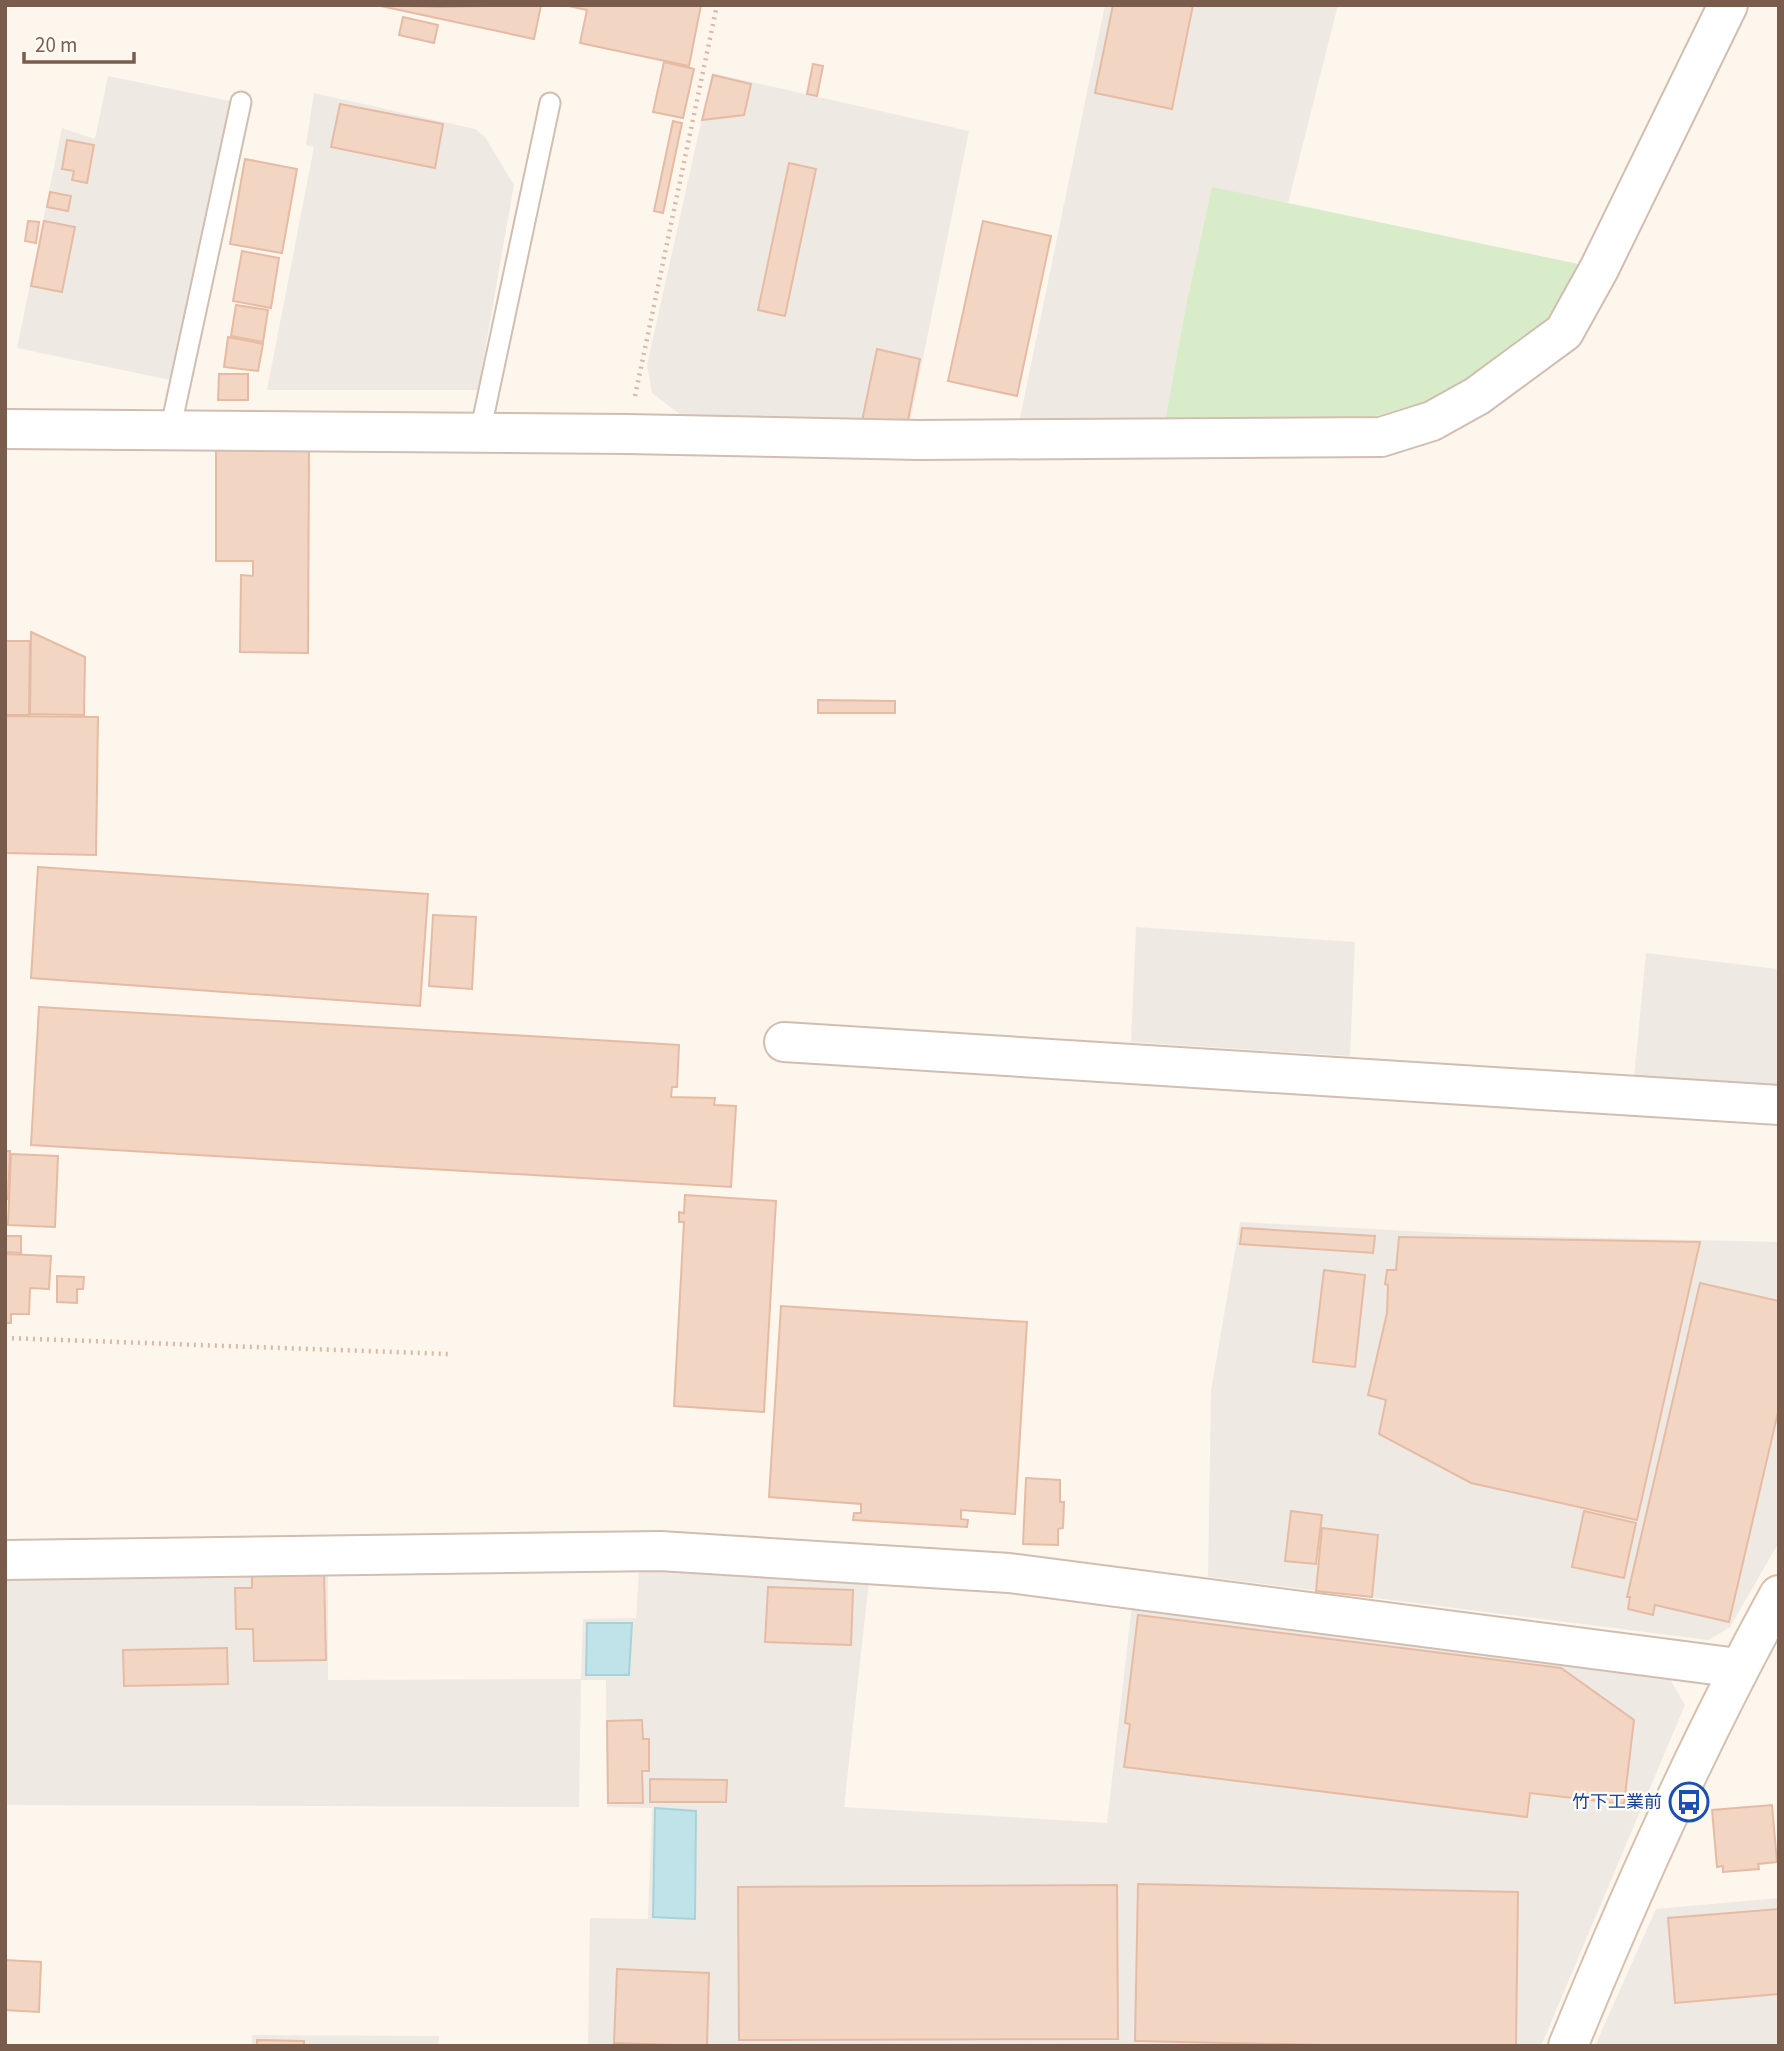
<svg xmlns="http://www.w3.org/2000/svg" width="1784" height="2051" viewBox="0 0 1784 2051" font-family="'Source Sans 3','Noto Sans JP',sans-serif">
<rect width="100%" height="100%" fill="#fdf6ec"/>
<g fill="#efe9e4">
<path d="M1105,5H1338L1288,203L1212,188L1186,305L1164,426L1020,418Z"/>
<path d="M712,73L969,131L910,422L824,426L681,415L652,393L647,365Z"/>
<path d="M108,76L230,101L170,380L17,348L62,128L95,139Z"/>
<path d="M314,93L475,129L485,137L514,185L478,390H267L314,147L306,145Z"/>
<path d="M1136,927L1355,942L1350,1056L1131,1042Z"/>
<path d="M1646,953L1777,969L1779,978V1089L1634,1077Z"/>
<path d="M1240,1222L1483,1235L1779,1242V1542L1730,1627L1709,1640L1208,1577L1211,1391Z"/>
<path d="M639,1570L869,1581L844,1807L1107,1823L1132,1605L1667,1674L1685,1705L1541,2046H588L590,1918L648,1919L652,1808L607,1807L606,1680H581L579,1807L5,1805V1578L328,1571V1680L581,1679L583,1619L636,1618Z"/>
<path d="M1779,1898V2046H1595L1656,1909Z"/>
<path d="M252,2035L439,2036L438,2046H252Z"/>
</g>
<path fill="#d8ecc9" d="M1212,187L1588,266L1546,328L1463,391L1362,420L1164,426L1186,305Z"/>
<g fill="#bfe3e8" stroke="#a5d3da" stroke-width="2">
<path d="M587,1623H632L629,1675H586Z"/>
<path d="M655,1808L696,1811L695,1919L653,1917Z"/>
</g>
<g fill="#f3d5c3" stroke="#e6bba3" stroke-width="2">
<path d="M376,5L440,7L541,5L534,39Z"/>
<path d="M564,5H701L689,66L580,43L587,10Z"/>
<path d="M1113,5H1193L1172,109L1095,93Z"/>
<path d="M403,17L438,25L434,43L399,35Z"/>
<path d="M664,62L694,69L683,118L653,112Z"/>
<path d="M813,64L823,66L817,96L807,94Z"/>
<path d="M713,75L751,84L744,115L702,120Z"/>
<path d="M340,104L443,124L435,168L331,147Z"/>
<path d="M673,121L682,123L663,213L654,211Z"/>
<path d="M67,140L94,145L87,183L72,180L74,171L62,169Z"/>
<path d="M245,159L297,169L282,253L230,244Z"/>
<path d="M789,163L816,169L785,316L758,310Z"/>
<path d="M50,192L71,196L68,211L47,207Z"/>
<path d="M28,221L39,222L36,243L25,241Z"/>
<path d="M44,221L75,227L62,292L31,286Z"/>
<path d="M983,221L1051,236L1017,396L948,381Z"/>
<path d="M242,251L279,258L271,308L233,301Z"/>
<path d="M236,305L268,310L263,342L231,336Z"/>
<path d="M228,337L263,344L258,371L224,367Z"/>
<path d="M877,349L920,359L908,420L862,421Z"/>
<path d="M219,374H248V400H218Z"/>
<path d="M216,447H309L308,653L240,652L241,575L253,576V561H216Z"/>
<path d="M31,632L85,657L84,715L30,714Z"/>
<path d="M5,641H30L29,715H5Z"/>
<path d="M818,700L895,701V713H818Z"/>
<path d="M5,716L98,717L96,855L5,853Z"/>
<path d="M38,867L428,894L420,1006L31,978Z"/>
<path d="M433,915L476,917L472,989L429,986Z"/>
<path d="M39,1007L679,1045L677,1087H672L671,1097L715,1098L714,1105L736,1106L731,1187L31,1145Z"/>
<path d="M5,1151H10L8,1199H5Z"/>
<path d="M11,1154L58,1156L55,1227L8,1225Z"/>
<path d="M685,1195L776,1201L764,1412L674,1406L684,1222H679V1212L684,1213Z"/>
<path d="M1242,1228L1375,1236L1373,1253L1240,1244Z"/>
<path d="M5,1236H21V1253L5,1252Z"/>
<path d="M1399,1237L1700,1242L1637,1520L1471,1483L1379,1434L1386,1400L1368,1395L1387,1313L1388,1285L1385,1284L1387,1270H1396Z"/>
<path d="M5,1254L51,1256L49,1289L30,1288L29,1314H11V1323H5Z"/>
<path d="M1324,1270L1365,1275L1355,1367L1313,1362Z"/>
<path d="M57,1276L84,1277L83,1289H77V1303L57,1302Z"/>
<path d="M1700,1283L1779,1301V1408L1729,1622L1655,1605L1653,1615L1628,1609L1630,1597H1627Z"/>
<path d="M781,1306L1027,1322L1015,1514L961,1510V1519L968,1520L967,1527L853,1520L854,1513H861V1504L769,1497Z"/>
<path d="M1026,1478L1060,1480V1502H1064L1063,1528L1058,1529V1545L1023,1544Z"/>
<path d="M1291,1511L1322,1515L1316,1564L1285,1561Z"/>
<path d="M1584,1511L1636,1523L1624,1578L1572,1567Z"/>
<path d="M1322,1528L1378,1535L1372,1597L1316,1591Z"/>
<path d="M324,1573L326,1660L254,1661L253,1629H236L235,1588H252V1574Z"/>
<path d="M768,1587L853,1590L851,1645L765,1642Z"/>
<path d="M1138,1615L1561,1668L1634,1720L1624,1804L1530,1793L1527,1817L1124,1767L1130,1724L1125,1723Z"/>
<path d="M227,1648L228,1684L124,1686L123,1650Z"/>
<path d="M642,1720L643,1739H649V1771H642L643,1803H608L607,1721Z"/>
<path d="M650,1779L727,1780L726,1802H650Z"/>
<path d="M1772,1805L1777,1862L1758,1864L1759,1869L1723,1872V1866L1717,1867L1712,1810Z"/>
<path d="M1138,1884L1518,1892L1516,2046H1371L1135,2041Z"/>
<path d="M1117,1885L1118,2039L739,2040L738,1887Z"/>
<path d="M1779,1909V1994L1675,2003L1668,1918Z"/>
<path d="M5,1960L41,1962L39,2012L5,2010Z"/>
<path d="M617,1969L709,1973L707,2046L614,2043Z"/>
<path d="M257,2040L304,2041V2046H257Z"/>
</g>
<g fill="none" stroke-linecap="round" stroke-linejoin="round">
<defs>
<g id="lane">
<path d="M170,431L241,102"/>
<path d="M480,433L550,103"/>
</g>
<g id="street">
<path d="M5,429L627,434L920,440L1381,437L1432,421L1477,396L1564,332L1599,269L1728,5"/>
<path d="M784,1042L1779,1105"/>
<path d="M5,1560L660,1551L1009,1573L1738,1668"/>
</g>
<path id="secondary" d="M1568,2046C1631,1892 1699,1740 1779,1595"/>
</defs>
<use href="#lane" stroke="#d1beb0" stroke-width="23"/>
<use href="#street" stroke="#d1beb0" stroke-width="42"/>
<use href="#secondary" stroke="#d6c0b0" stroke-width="42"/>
<g stroke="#d9b8a5" stroke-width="4.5" stroke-dasharray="2 5" stroke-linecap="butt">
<path d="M635,396L717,5"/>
<path d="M5,1338L449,1354"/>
</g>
<use href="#lane" stroke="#fff" stroke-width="19"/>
<use href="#street" stroke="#fff" stroke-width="38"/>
<use href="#secondary" stroke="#fff" stroke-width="38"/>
</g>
<defs>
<symbol id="bus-ring" viewBox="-11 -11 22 22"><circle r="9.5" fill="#fffaf3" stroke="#1a4fb4" stroke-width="1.5"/><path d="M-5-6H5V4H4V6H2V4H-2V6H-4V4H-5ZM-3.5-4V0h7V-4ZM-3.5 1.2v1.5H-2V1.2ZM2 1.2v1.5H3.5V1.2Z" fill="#1a4fb4"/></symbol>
</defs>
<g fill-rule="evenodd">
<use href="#bus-ring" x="1667" y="1780" width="44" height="44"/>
</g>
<g text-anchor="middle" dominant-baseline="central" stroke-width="5" stroke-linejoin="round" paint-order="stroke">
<g font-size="18" fill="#164399" stroke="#fffaf3" text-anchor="end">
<text x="1662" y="1802">竹下工業前</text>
</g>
</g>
<rect width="1784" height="2051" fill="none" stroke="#7a5c4d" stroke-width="14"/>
<path d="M24 52v10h110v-10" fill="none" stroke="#7a5c4d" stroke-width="3.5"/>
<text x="35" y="52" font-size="21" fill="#7a5c4d" stroke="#fffaf3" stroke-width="5" paint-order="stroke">20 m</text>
</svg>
